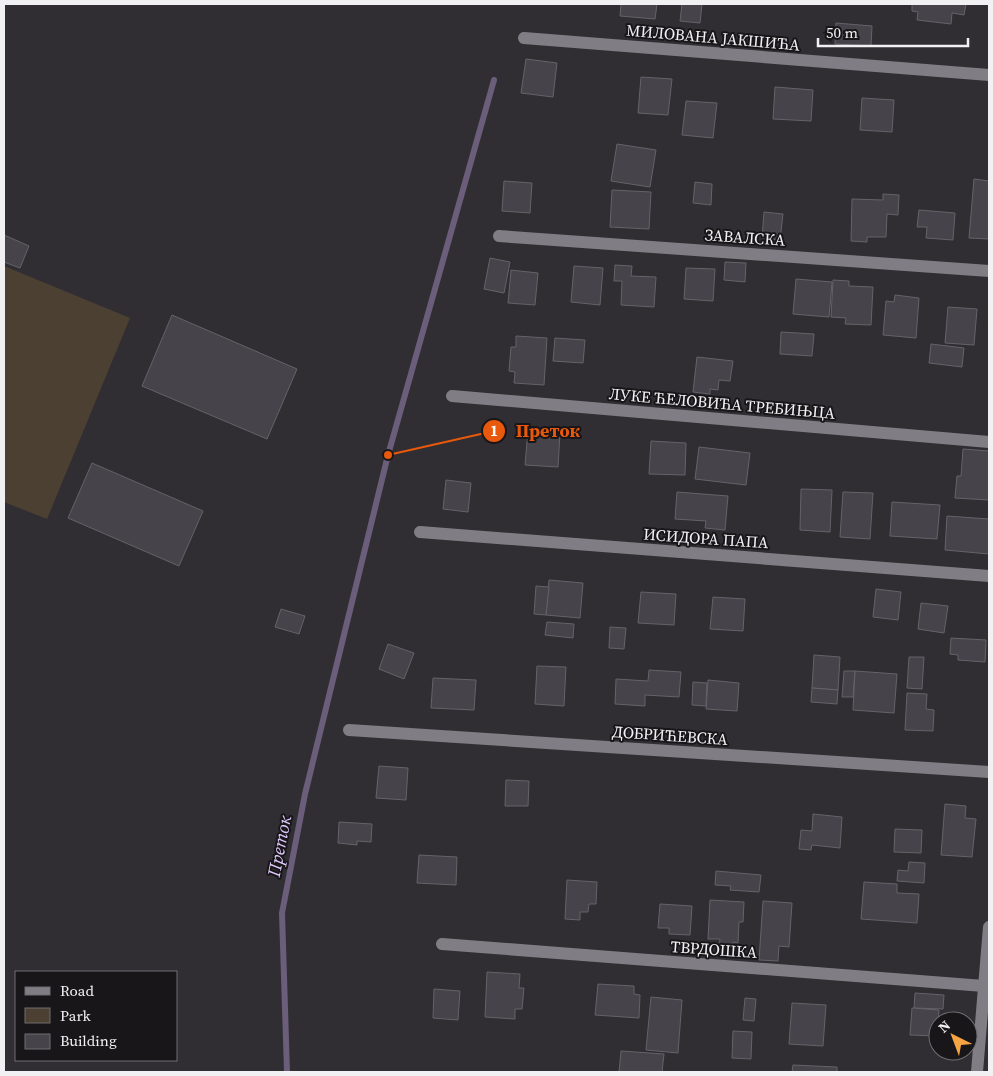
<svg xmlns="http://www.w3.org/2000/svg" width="993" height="1076" viewBox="0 0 993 1076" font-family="'Source Serif 4',serif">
<rect width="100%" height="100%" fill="#302e33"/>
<path fill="#4c4032" d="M4,266L130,318L47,519L4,502Z"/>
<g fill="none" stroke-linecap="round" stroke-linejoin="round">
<path stroke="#6a5e7a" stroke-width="6" d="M287,1072L282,913L305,794L388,455L494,80"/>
</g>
<g fill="#46444a" stroke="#656269">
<path d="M621,4H657L655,19L620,16Z"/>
<path d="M682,4H702L700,23L680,21Z"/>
<path d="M912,4H966L964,15L952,13L951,24L917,20L918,12L912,11Z"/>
<path d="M836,23L872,26L871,46L835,44Z"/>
<path d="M526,59L557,63L553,97L521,93Z"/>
<path d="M641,77L672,79L668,115L638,113Z"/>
<path d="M775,87L813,90L811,121L773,119Z"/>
<path d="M862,98L894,100L892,132L860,130Z"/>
<path d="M686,101L717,103L713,138L682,135Z"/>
<path d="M617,144L656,150L650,187L611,181Z"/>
<path d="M974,179L989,181V239L969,238Z"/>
<path d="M504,181L532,183L530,213L502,211Z"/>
<path d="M695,182L712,184L711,205L693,203Z"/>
<path d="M612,190L651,192L649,229L610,227Z"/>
<path d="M883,194L899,195L898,215L887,214L886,237H867V242L851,241L852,199L883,200Z"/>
<path d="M919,210L955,213L953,240L926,238L927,227H917Z"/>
<path d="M764,212L783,214L780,240L762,238Z"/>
<path d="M4,235L29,246L20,268L4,262Z"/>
<path d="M490,258L510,262L504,293L484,289Z"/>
<path d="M725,262L746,263L745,282L724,280Z"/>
<path d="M615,265L632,266L631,276L656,277L654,307L621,305L622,281H614Z"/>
<path d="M574,266L603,268L600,305L571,302Z"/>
<path d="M686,268L715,269L713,301L684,299Z"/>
<path d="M511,270L538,273L535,305L508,303Z"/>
<path d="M796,279L832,282L829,317L793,314Z"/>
<path d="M833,280L849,281V286L873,287L871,325L845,324L846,318L831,317Z"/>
<path d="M895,295L919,298L916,338L883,335L886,301L894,302Z"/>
<path d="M948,307L977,309L974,345L945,343Z"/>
<path d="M172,315L297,369L267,439L142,386Z"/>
<path d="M781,332L814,334L812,356L780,354Z"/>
<path d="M516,336L547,338L544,385L514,383L515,372L509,371L511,347H516Z"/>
<path d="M555,338L585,340L583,363L553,361Z"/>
<path d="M931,344L964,348L962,367L929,363Z"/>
<path d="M697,357L733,361L730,381L719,380L718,390L710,389V394L693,392Z"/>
<path d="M528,431L560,433L558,467L525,465Z"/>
<path d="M651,441L686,443L685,475L649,474Z"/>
<path d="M699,447L750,453L746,485L695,479Z"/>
<path d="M963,449L989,451V500L955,498L957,476H961Z"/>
<path d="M92,463L203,511L179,566L68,518Z"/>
<path d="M446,480L471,483L468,512L443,509Z"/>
<path d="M801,489L832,490L830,532L800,530Z"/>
<path d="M677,492L728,496L725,530L705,528L706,521L675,519Z"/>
<path d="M843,492L873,493L870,539L840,537Z"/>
<path d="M892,502L940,505L937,539L890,536Z"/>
<path d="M947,516L989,519V554L945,550Z"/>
<path d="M549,580L583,583L580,618L546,615Z"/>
<path d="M536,586L549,587L546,615L534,614Z"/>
<path d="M876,589L901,592L898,620L873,617Z"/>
<path d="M641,592L676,594L674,625L638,623Z"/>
<path d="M713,597L745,599L743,631L710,629Z"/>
<path d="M921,603L948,606L944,633L918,629Z"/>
<path d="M281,609L305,616L299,634L275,627Z"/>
<path d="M547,622L574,624L573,638L545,635Z"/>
<path d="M610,627L626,628L624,649L609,648Z"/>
<path d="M951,638L986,640L985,662L958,660V655L950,654Z"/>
<path d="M388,644L414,653L404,679L379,669Z"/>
<path d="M814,655L840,657L838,690L812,688Z"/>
<path d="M909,657H924L922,689L907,688Z"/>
<path d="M537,666L566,667L564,706L535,704Z"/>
<path d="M649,670L681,672L679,697L645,695V706L615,704L616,679L648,681Z"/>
<path d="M844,671H855L853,697H842Z"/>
<path d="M855,671L897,674L894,713L853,710Z"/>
<path d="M433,678L476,680L474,710L431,708Z"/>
<path d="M708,680L739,683L737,711L706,709Z"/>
<path d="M693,682L707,683L706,706L692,705Z"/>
<path d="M812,688L838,690L837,704L811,702Z"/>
<path d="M907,693L927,694L926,709L934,710L933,731L905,730Z"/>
<path d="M379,766L408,768L406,800L376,798Z"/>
<path d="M506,780L529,781L528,806H505Z"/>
<path d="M945,804L966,806L965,818L976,819L972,857L941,855Z"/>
<path d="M813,814L842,817L840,848L812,845L811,850L799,849L801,830L812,831Z"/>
<path d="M339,822L372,824L371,842L357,841V845L338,843Z"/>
<path d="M895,829L922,830L921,853L894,852Z"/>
<path d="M419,855L457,857L456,885L417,883Z"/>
<path d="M909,862L925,863L924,883L897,881L898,870L908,871Z"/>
<path d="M716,871L761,875L759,892L730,890L731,886L715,885Z"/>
<path d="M567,880L597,882L596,904H589L588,912H580V920L565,919Z"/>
<path d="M864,882L897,884V893L919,894L917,923L861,919Z"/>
<path d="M710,900L744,902L743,922H739L738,943L733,942L732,950L719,949L720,939H708Z"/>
<path d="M763,901L792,903L789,947L779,946L778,961L759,960Z"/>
<path d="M660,904L692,906L690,935L669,934V928H658Z"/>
<path d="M487,972L520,974L519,988H524L522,1009H515V1019L485,1017Z"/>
<path d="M598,984L634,986V994L640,995L639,1018L595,1015Z"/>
<path d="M434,989L460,991L458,1020L433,1018Z"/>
<path d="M915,993L944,995L943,1009L914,1008Z"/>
<path d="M651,997L682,1000L678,1053L646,1050Z"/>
<path d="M745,998L756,999L754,1021L743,1020Z"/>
<path d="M792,1003L826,1005L823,1046L789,1044Z"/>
<path d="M912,1008L939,1010L937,1036L910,1035Z"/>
<path d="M733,1031L752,1032L751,1059L732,1058Z"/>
<path d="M621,1051L664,1054L662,1072H619Z"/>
<path d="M793,1065L837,1067V1072H792Z"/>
</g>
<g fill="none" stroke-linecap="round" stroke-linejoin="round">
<g stroke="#807d84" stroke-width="12">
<path d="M524,38L989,75"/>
<path d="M499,236L989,271"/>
<path d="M452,396L989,442"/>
<path d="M420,532L989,576"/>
<path d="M349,730L989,772"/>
<path d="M442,944L984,986"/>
<path d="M977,1072L989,927"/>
</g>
</g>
<g text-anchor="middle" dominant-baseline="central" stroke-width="4" stroke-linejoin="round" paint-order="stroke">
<g font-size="16" fill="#f1f0f3" stroke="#181619">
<text transform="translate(713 37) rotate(5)">МИЛОВАНА ЈАКШИЋА</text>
<text transform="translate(745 237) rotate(4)">ЗАВАЛСКА</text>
<text transform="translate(722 403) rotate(5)">ЛУКЕ ЋЕЛОВИЋА ТРЕБИЊЦА</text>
<text transform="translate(706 538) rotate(4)">ИСИДОРА ПАПА</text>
<text transform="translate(670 735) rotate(4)">ДОБРИЋЕВСКА</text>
<text transform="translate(714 949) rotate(4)">ТВРДОШКА</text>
</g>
<g font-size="18" font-style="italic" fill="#e0caff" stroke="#181619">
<text transform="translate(279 846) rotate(-79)">Преток</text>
</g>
</g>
<path fill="none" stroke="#e8590c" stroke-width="2" d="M388 455L494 431"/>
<g fill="#e8590c" stroke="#181619" stroke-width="2">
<circle cx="388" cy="455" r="5"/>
<circle cx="494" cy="431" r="12"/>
</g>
<g font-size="15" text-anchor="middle" font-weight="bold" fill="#fff">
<text x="494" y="436">1</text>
</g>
<g font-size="18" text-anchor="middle" font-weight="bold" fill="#e8590c" stroke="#181619" stroke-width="4" stroke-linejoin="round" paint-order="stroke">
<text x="548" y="437">Преток</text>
</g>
<rect width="993" height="1076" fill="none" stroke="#f1f0f3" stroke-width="10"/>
<rect x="15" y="971" width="162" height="90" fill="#181619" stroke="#6f6d70"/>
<rect x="25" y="987" width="25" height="8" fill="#807d84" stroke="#6f6d70"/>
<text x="60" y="996" font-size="15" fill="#f1f0f3">Road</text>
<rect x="25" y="1008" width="25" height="15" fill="#4c4032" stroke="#6f6d70"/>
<text x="60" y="1021" font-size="15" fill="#f1f0f3">Park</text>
<rect x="25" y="1034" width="25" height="15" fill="#46444a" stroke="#6f6d70"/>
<text x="60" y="1046" font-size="15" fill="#f1f0f3">Building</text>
<g transform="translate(953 1036) rotate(318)"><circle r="24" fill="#181619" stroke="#6f6d70"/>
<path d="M0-4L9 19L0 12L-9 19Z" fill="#f4a443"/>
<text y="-8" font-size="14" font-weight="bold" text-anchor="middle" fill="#f1f0f3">N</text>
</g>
<path d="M818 38v8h150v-8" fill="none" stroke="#f1f0f3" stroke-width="2.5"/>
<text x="826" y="38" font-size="15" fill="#f1f0f3" stroke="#181619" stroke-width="4" paint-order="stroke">50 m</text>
</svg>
